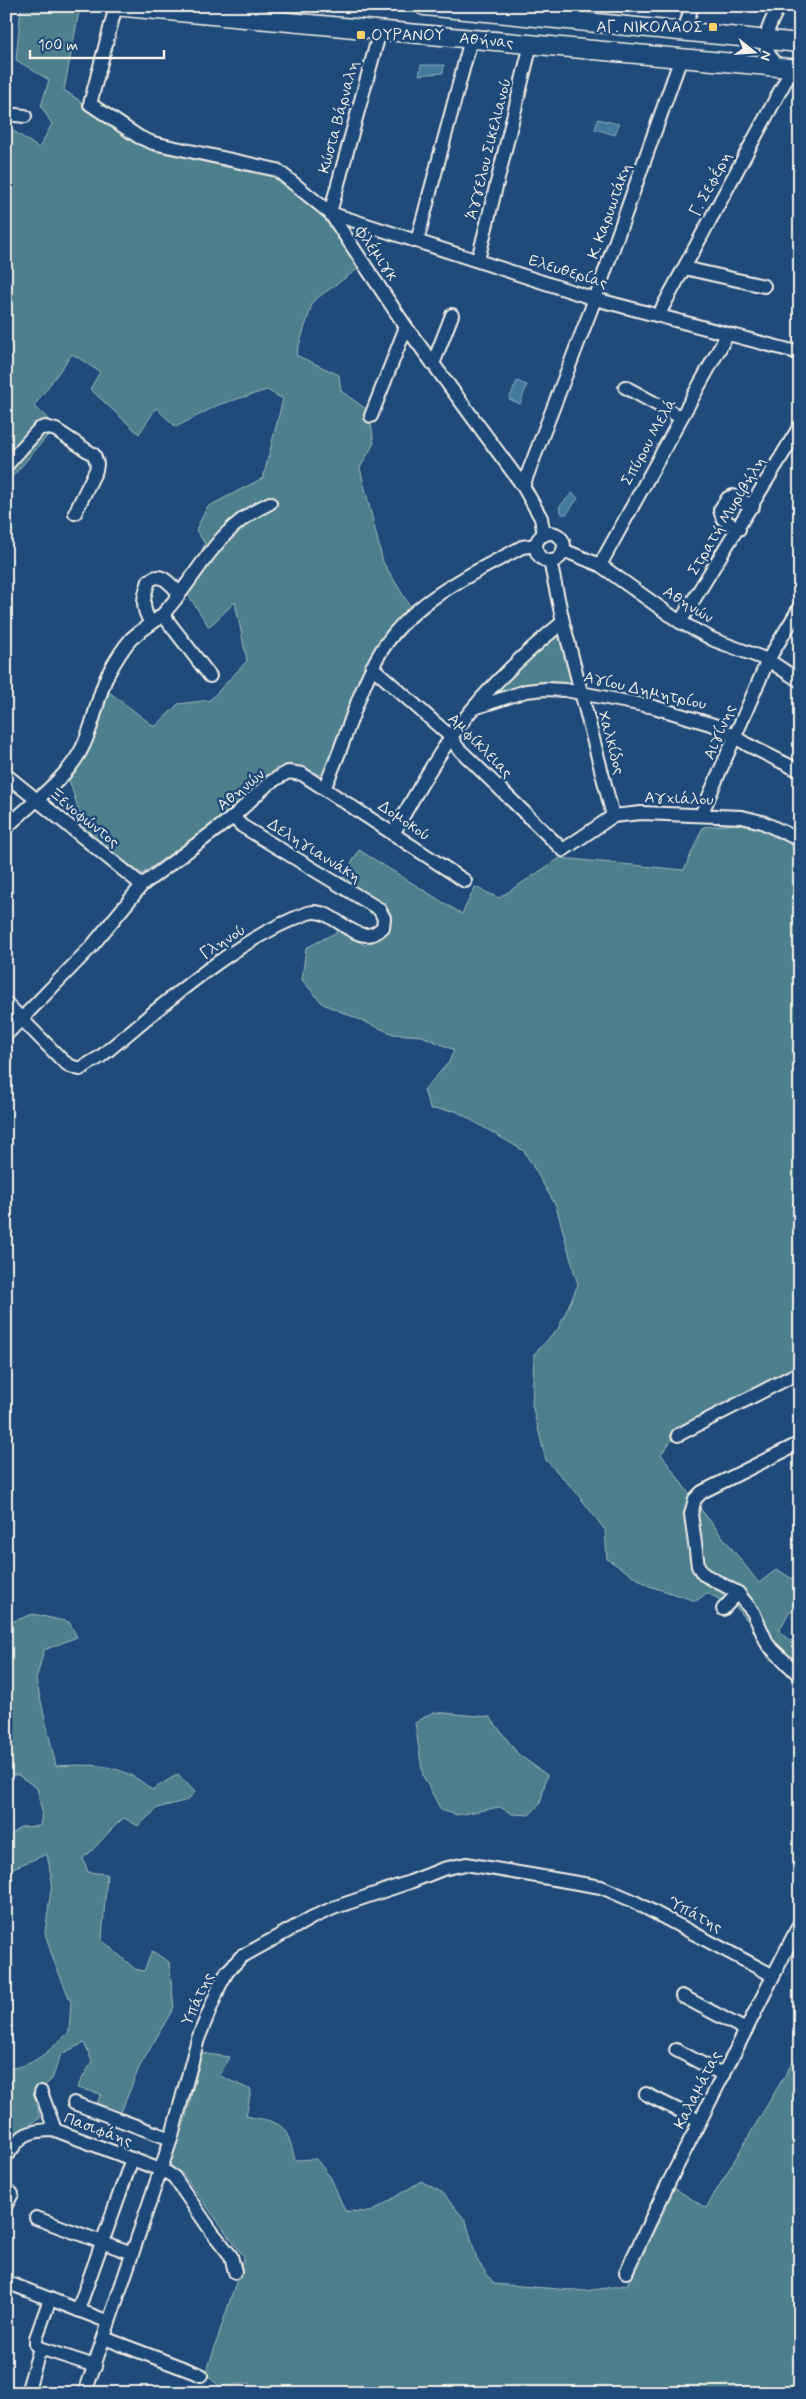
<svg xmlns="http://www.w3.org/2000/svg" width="806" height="2399" viewBox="0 0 806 2399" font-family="Mynerve,sans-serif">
<rect width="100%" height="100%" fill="#1f4a7a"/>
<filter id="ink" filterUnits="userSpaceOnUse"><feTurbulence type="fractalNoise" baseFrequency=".02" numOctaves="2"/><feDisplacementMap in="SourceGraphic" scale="10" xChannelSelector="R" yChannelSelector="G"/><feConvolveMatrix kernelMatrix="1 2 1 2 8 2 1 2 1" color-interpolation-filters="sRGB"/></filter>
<g filter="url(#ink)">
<g fill="#4e808c" stroke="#a1b8ba">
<path d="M21,6L79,12L64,90L151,150L277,175L325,217L359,268L313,301L296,355L339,375L341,391L369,411L374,443L360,468L383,562L411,608L382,641L364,669L323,776L303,768H277L229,812L142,874L86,833L69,780L84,759L98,729L109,692L155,727L178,704L210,700L247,661L235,602L209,627L183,587L205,544L196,530L207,507L263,478L283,399L267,390L218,405L176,427L156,408L139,434L90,389L100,372L72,354L34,406L56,426L13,476L6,474V126L39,148L52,124L41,106L49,80L16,60Z"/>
<path d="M561,631L575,684L525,685L489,698L535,653Z"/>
<path d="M736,824C760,827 779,836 800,847V1367L679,1431L661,1454L695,1502L759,1583L777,1569L800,1584V1607L789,1612L779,1631L800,1650V1678L768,1658L757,1632L737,1608L707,1593L696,1601L649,1586L607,1559L605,1530L576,1492L546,1460L532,1405L534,1354L558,1329L578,1285L556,1206L524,1151L456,1111L430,1109L424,1090L449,1062L454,1050L422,1036L393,1034L323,1004L302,980L306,948L339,931L365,945L384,936L390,924L388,909L340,882L359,850L462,914L475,887L499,898L560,858L684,870L703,827Z"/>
<path d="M33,1614L69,1622L77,1637L44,1650L36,1680L56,1766C95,1764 121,1763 152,1790L178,1774L195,1792L188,1800L158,1808L138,1826L124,1818C108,1830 99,1846 83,1858L88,1872L107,1874L102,1940L135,1969L144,1971L152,1951L169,1962L174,2007L139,2068L119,2117L95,2108L101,2094L77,2088L92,2061L84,2043L61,2054L52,2079L35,2096L40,2118L14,2136L6,2149V2068C32,2069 51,2049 69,2032L71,2002L53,1959L45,1933L52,1882L47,1854L6,1871V1840L20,1827L40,1826L42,1812L37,1788L18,1775H6V1624Z"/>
<path d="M433,1712L490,1717L518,1754L547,1775L540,1804L529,1815L512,1814L500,1807L457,1815L441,1810L423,1776L415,1723Z"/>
<path d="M800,2050V2393H252L250,2383L220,2387L206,2374L244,2257L182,2173L169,2166L185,2121L202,2053L229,2057L220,2076L251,2090L246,2116C283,2123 286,2122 295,2160L316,2159L331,2178L345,2211L371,2212L421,2181L443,2193L466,2221L477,2260L494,2284L585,2291L627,2285L668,2184L706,2208Z"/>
</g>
<g fill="#427a9d" stroke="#89aabb">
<path d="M421,65H444L443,73L419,75Z"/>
<path d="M598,119L619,124L615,135L595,129Z"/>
<path d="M517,381L527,385L520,404L509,399Z"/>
<path d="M572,493L578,498L567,514H562L559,507Z"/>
</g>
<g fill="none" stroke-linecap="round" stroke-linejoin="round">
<defs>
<g id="minor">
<path d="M116,6L90,104L139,137L153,143L277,170L330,213L406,327L523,486L541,518L544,535"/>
<path d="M779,6C767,29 756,49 781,67"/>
<path d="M684,31L692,6"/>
<path d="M6,114L25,116"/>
<path d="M330,213L595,299L800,353"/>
<path d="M330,213L380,31"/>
<path d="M417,241L471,39"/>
<path d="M478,260L531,44"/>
<path d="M684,268L764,286"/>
<path d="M659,314L792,69"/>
<path d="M433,364L452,315"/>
<path d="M625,387L680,417"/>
<path d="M371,416L406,327"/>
<path d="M6,466L39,429L45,427L56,430L94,455L97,464L96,470L75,513"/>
<path d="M523,486L595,299L681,58"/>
<path d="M739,529L723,519L720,510L728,498L733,496L753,506"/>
<circle cx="550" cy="547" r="14"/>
<path d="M563,550L600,565L680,622L714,640L768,660L800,681"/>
<path d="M550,561L563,622L613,816"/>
<path d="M600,565L727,335"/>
<path d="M163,615L210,676"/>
<path d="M680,622L800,426"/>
<path d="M151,623C141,608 143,598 149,581C161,570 171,585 179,593"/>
<path d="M372,667L451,737L458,748L563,850L613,816L641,813L742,817L762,822L800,840"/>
<path d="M474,708L526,691L545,689L565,690L654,707L717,726L748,745L800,771"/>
<path d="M6,775L142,885"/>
<path d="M324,788C343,749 353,707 372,668C401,605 465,578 522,547L536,545"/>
<path d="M701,815L768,660L800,607"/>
<path d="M6,828C30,804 64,781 80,752C94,728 96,699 108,674C114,663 123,648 131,639C141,629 154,624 164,613C201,572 215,528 270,503"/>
<path d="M393,834C411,802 429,769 450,739C480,694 521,656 563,622"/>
<path d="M6,1003L63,1061L70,1066L80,1069L100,1057C161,1007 233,940 308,913C334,904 357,954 383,927L384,918L379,909L242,826L233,817"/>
<path d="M6,1035L91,947L142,885L233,817L269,783L288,772L302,774L465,881"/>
<path d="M678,1435L800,1372"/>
<path d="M738,1593L753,1612L768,1645L800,1676"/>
<path d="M723,1609L738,1593L703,1574L698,1566L691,1514L695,1499L702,1492L800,1443"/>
<path d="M682,1996L746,2030"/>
<path d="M676,2050L724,2075"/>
<path d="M41,2092L55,2130"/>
<path d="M646,2094L700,2121"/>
<path d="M74,2103L171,2139"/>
<path d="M6,2158C20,2134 28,2130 55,2130L166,2172L174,2177L212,2232L231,2256L235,2272"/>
<path d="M6,2190L12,2194L6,2205"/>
<path d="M36,2218L132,2253"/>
<path d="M626,2272L668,2184L800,1923"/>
<path d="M6,2282L109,2322"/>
<path d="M78,2310L132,2159"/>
<path d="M104,2338L201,2375"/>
<path d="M40,2348L95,2366"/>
<path d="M27,2393L40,2348L36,2345V2338L50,2299"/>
<path d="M85,2393L171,2139L198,2039L219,1987L227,1972L241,1957L313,1917L336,1907L410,1882L443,1869L466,1864L601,1887L631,1900L772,1975"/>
</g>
<g id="highway">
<path id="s1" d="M114,6L800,69"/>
<path d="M424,6L800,43"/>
</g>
</defs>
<use href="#minor" stroke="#f4f1e8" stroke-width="16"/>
<use href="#highway" stroke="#f4f1e8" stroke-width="21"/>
<use href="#minor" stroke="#1f4a7a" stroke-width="12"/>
<use href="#highway" stroke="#1f4a7a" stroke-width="18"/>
</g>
</g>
<g fill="#ffd166" stroke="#1f4a7a" stroke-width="2">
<rect x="708" y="22" width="10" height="10" rx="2.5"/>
<rect x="356" y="30" width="10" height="10" rx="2.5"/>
</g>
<g text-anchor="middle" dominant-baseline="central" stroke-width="5" stroke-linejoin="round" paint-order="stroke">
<g font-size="16" fill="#f4f1e8" stroke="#1f4a7a" text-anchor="end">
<text x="703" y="27">ΑΓ. ΝΙΚΟΛΑΟΣ</text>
<text x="371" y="35" text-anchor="start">ΟΥΡΑΝΟΥ</text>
</g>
<g font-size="16" fill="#f4f1e8" stroke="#1f4a7a">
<text stroke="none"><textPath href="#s1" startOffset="374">Αθήνας</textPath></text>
<text transform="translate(339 117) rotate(-75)">Κώστα Βάρναλη</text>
<text transform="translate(489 149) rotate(-76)">Άγγελου Σικελιανού</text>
<text transform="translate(711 184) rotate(-62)">Γ. Σεφέρη</text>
<text transform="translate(610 211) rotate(-70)">Κ. Καρυωτάκη</text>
<text transform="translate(376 254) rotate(56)">Φλέμιγκ</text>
<text transform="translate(568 272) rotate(17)">Ελευθερίας</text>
<text transform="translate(649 442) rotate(-61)">Σπύρου Μελά</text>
<text transform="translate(727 516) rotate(-59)">Στρατή Μυριβήλη</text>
<text transform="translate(688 605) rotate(32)">Αθηνών</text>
<text transform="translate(645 691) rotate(13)">Αγίου Δημητρίου</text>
<text transform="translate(720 732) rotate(-67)">Αιγίνης</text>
<text transform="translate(611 743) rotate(75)">Χαλκίδος</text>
<text transform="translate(480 746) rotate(45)">Αμφίκλειας</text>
<text transform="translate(241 790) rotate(-39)">Αθηνών</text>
<text transform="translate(679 799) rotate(2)">Αγχιάλου</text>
<text transform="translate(84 818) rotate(39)">Ξενοφώντος</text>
<text transform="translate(404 821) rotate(34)">Δομοκού</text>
<text transform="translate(314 851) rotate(32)">Δεληγιαννάκη</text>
<text transform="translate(223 942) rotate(-33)">Γληνού</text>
<text transform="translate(695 1915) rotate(28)">Ύπάτης</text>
<text transform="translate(198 1999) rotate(-66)">Υπάτης</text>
<text transform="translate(698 2090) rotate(-63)">Καλαμάτας</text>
<text transform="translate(98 2130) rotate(20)">Πασιφάης</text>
</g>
</g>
<rect width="806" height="2399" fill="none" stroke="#1f4a7a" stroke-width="25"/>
<rect x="12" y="12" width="781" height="2374" fill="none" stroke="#f4f1e8" stroke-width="2" filter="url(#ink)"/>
<g transform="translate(754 52) rotate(107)" stroke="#1f4a7a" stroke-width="4" paint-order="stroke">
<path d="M0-4L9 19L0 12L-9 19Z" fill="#f4f1e8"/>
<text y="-8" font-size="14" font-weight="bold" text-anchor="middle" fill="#f4f1e8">N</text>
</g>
<path d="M30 50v8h134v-8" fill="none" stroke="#f4f1e8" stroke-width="2.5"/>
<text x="38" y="50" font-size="15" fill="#f4f1e8" stroke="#1f4a7a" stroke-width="4" paint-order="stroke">100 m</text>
</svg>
